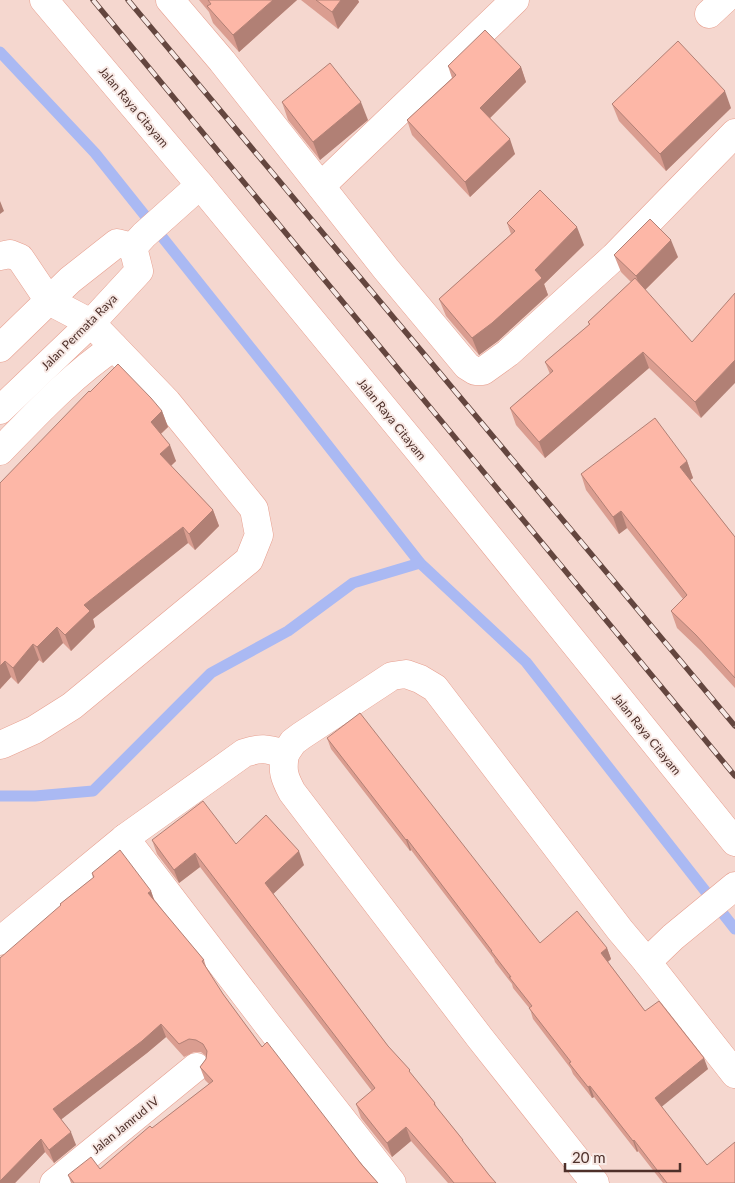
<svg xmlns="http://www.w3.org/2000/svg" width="735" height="1183" viewBox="0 0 735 1183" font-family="Lato,sans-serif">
<rect width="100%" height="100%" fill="#f5d7cf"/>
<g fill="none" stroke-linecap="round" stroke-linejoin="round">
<g stroke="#aab9f3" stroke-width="11">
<path d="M0,52L95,153L286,392L420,563L526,662L735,929"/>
<path d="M0,796H35L93,791L211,673L288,631L353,583L420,563"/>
</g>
<defs>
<g id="minor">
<path d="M170,0L222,61L386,269L467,366L475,371H483L508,353L614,257L735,133"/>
<path d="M709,14L724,0"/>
<path d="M321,186L515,0"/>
<path d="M133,247L144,235L200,185"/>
<path d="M0,256L10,254L20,258L49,301L91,323L167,402L254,509L259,535L249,560L72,706L34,730L3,744L0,745"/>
<path d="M0,348L70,280L117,243L133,247"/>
<path d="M0,410L91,323L139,271L133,247"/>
<path d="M0,451C36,414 71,376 114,347"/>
<path d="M285,754C282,771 284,777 292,792L480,1038L595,1183"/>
<path d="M125,838L244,753C262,747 267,749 285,754L293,742L301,736L392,676L406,674L420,679L435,688L620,930L647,962L735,1074"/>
<path d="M0,941L125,838L265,1021L392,1183"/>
<path d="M647,962L673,937L735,886"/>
<path d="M54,1183L196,1067"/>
</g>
<path id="major" d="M44,0L200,185L429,463L735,842"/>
</defs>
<use href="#minor" stroke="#e79f8f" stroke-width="29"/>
<use href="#major" stroke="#e79f8f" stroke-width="29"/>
<use href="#minor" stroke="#fff" stroke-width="28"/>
<use href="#major" stroke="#fff" stroke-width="28"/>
<defs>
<g id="rail">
<path d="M93,0L735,776"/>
<path d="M128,0L735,726"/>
</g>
</defs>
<use href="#rail" stroke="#64463f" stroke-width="5.5"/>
<use href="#rail" stroke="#f7e8e4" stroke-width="4" stroke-dasharray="11" stroke-linecap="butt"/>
</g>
<g fill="#da9d90">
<path d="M199,0H297L239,52L213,23L209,12Z"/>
<path d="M301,0H358L359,2L338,29Z"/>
<path d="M448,66L521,67L526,82L490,118L515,154L470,197L412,135L407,120L452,78Z"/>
<path d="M282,102L368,120L320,160L288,120Z"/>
<path d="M612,104L731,108L666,171L619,121Z"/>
<path d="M507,223L584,245L544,284L548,295L498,341L479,355L446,316L439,299L511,234Z"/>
<path d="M614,255L678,257L645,290L692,342L701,418L649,368L545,458L516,425L510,408L550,374L545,362L589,325L588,322L631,282L621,272Z"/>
<path d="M90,392L162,411L168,427L161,434L176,461L171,466L213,510L219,526L195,550L188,543L93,619L95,627L71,651L63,643L43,663L39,660L18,684L11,677L0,689V483Z"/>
<path d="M687,461L693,478L690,480L735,537V688L701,651L677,628L671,611L683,599L627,528L619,534L586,490L581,474Z"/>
<path d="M327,738L540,943L607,948L611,959L608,962L645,1011L708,1069L661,1106L707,1165L735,1183H663L638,1151L637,1152L594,1097L592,1098L573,1074L571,1069L533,1019L530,1009L513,988L512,984L495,962L494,959L411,850L410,851L331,749Z"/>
<path d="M152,840L236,844L304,865L273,894L388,1046L435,1103L437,1108L463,1140L464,1143L489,1175L496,1183H448L411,1141L392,1157L361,1118L356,1104L372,1091L200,867L179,883L157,854Z"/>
<path d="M92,873L151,891L155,902L204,960L207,970L223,994L262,1047L378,1183H71L68,1175L100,1169L209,1084L205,1080L200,1067L206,1059V1056L201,1052H194L184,1057L166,1037L147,1053L61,1119L76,1145L54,1163L45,1152L15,1183H0L61,906L60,904L93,878Z"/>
</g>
<g fill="#b18075">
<path d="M273,0H297L239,52L233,35Z"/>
<path d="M341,0H358L359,2L338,29L332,12Z"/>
<path d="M521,67L526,82L485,123L480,108Z"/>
<path d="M725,91L731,108L666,171L660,154Z"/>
<path d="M361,102L368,120L320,160L313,142Z"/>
<path d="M510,139L515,154L470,197L465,182Z"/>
<path d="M0,201L4,211L0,214Z"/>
<path d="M577,227L584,245L544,284L548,295L498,341L479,355L472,338L535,270Z"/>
<path d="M671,240L678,257L642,293L636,276Z"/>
<path d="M643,352L649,368L545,458L539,442Z"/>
<path d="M735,360V383L701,418L695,402Z"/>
<path d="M162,411L168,427L156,438L151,422Z"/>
<path d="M170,445L176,461L166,470L160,454Z"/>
<path d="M687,461L693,478L686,483L680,467Z"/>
<path d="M213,510L219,526L195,550L189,534Z"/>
<path d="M621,511L627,528L619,534L613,517Z"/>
<path d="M183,527L188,543L93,619L95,627L71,651L65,635L84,605Z"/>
<path d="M57,627L63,643L43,663L37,647Z"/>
<path d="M33,644L39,660L18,684L13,668Z"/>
<path d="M5,661L11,677L0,689V666Z"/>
<path d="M407,839L411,850L410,851L406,840Z"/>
<path d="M299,851L304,865L270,897L265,883Z"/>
<path d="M195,853L200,867L179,883L174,870Z"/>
<path d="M151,891L155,903L148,893Z"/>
<path d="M607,948L611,959L605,964L601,953Z"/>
<path d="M161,1024L166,1037L147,1053L58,1122L53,1109Z"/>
<path d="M704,1058L708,1069L659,1109L655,1098Z"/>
<path d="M590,1086L594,1097L592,1098L588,1087Z"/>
<path d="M406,1127L411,1141L392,1157L387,1143Z"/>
<path d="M71,1132L76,1145L54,1163L49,1150Z"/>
<path d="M41,1139L45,1152L15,1183H0V1181Z"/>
<path d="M634,1140L638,1151L637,1152L633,1141Z"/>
</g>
<g fill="#fdb7a7" stroke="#b18075">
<path d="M208,0H273L233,35L207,6L211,4Z"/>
<path d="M316,0H341L332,12Z"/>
<path d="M485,30L521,67L480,108L510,139L465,182L407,120L456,75L448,66Z"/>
<path d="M678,41L725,91L660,154L612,104Z"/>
<path d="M330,63L361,102L313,142L282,102Z"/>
<path d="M540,190L577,227L535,270L542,278L492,323L472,338L439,299L515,231L507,223Z"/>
<path d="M650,219L671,240L636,276L614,255Z"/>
<path d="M635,278L692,342L735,293V360L695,402L643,352L539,442L510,408L553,371L545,362L590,324L588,322Z"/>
<path d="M118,364L151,398L162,411L151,422L170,445L160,454L213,510L189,534L183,527L84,605L90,611L65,635L57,627L37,647L33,644L13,668L5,661L0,666V483L89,391L90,392Z"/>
<path d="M655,418L687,461L680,467L735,537V678L696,635L671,611L687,595L621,511L613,517L581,474Z"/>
<path d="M360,713L540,943L577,911L607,948L601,953L645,1011L659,1001L704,1058L655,1098L707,1165L735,1142V1183H667L634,1140L633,1141L590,1086L588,1087L569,1063L571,1062L529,1008L532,1006L509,977H511L491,951H492L407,839L406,840L327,738Z"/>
<path d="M203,801L236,844L266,815L299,851L265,883L388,1046L410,1070L409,1071L435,1103L434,1104L463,1140H462L489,1175L496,1183H454L445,1172L406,1127L387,1143L356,1104L375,1088L234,904L195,853L174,870L152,840Z"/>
<path d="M120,850L151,891L148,893L204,960L202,961L223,994L262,1047L267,1042L362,1165L378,1183H74L68,1175L91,1157L100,1169L150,1126L152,1128L213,1081L200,1067L206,1059L207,1051L203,1044L196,1040L189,1039L179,1044L161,1024L142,1041L53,1109L71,1132L49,1150L41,1139L0,1181V958L61,905L60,904L94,877L92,873Z"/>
</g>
<g text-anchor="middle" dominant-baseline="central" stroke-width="4" stroke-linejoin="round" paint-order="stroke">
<g font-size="12" fill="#4e302a" stroke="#f7e8e4">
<text transform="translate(134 107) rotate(50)">Jalan Raya Citayam</text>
<text transform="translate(79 332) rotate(-45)">Jalan Permata Raya</text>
<text transform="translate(392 419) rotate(51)">Jalan Raya Citayam</text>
<text transform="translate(647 734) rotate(51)">Jalan Raya Citayam</text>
<text transform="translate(125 1125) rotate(-39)">Jalan Jamrud IV</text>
</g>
</g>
<path d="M565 1163v8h115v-8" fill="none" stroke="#4e302a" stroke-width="2.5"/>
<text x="572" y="1163" font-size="15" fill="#4e302a" stroke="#f7e8e4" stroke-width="4" paint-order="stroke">20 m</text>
</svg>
